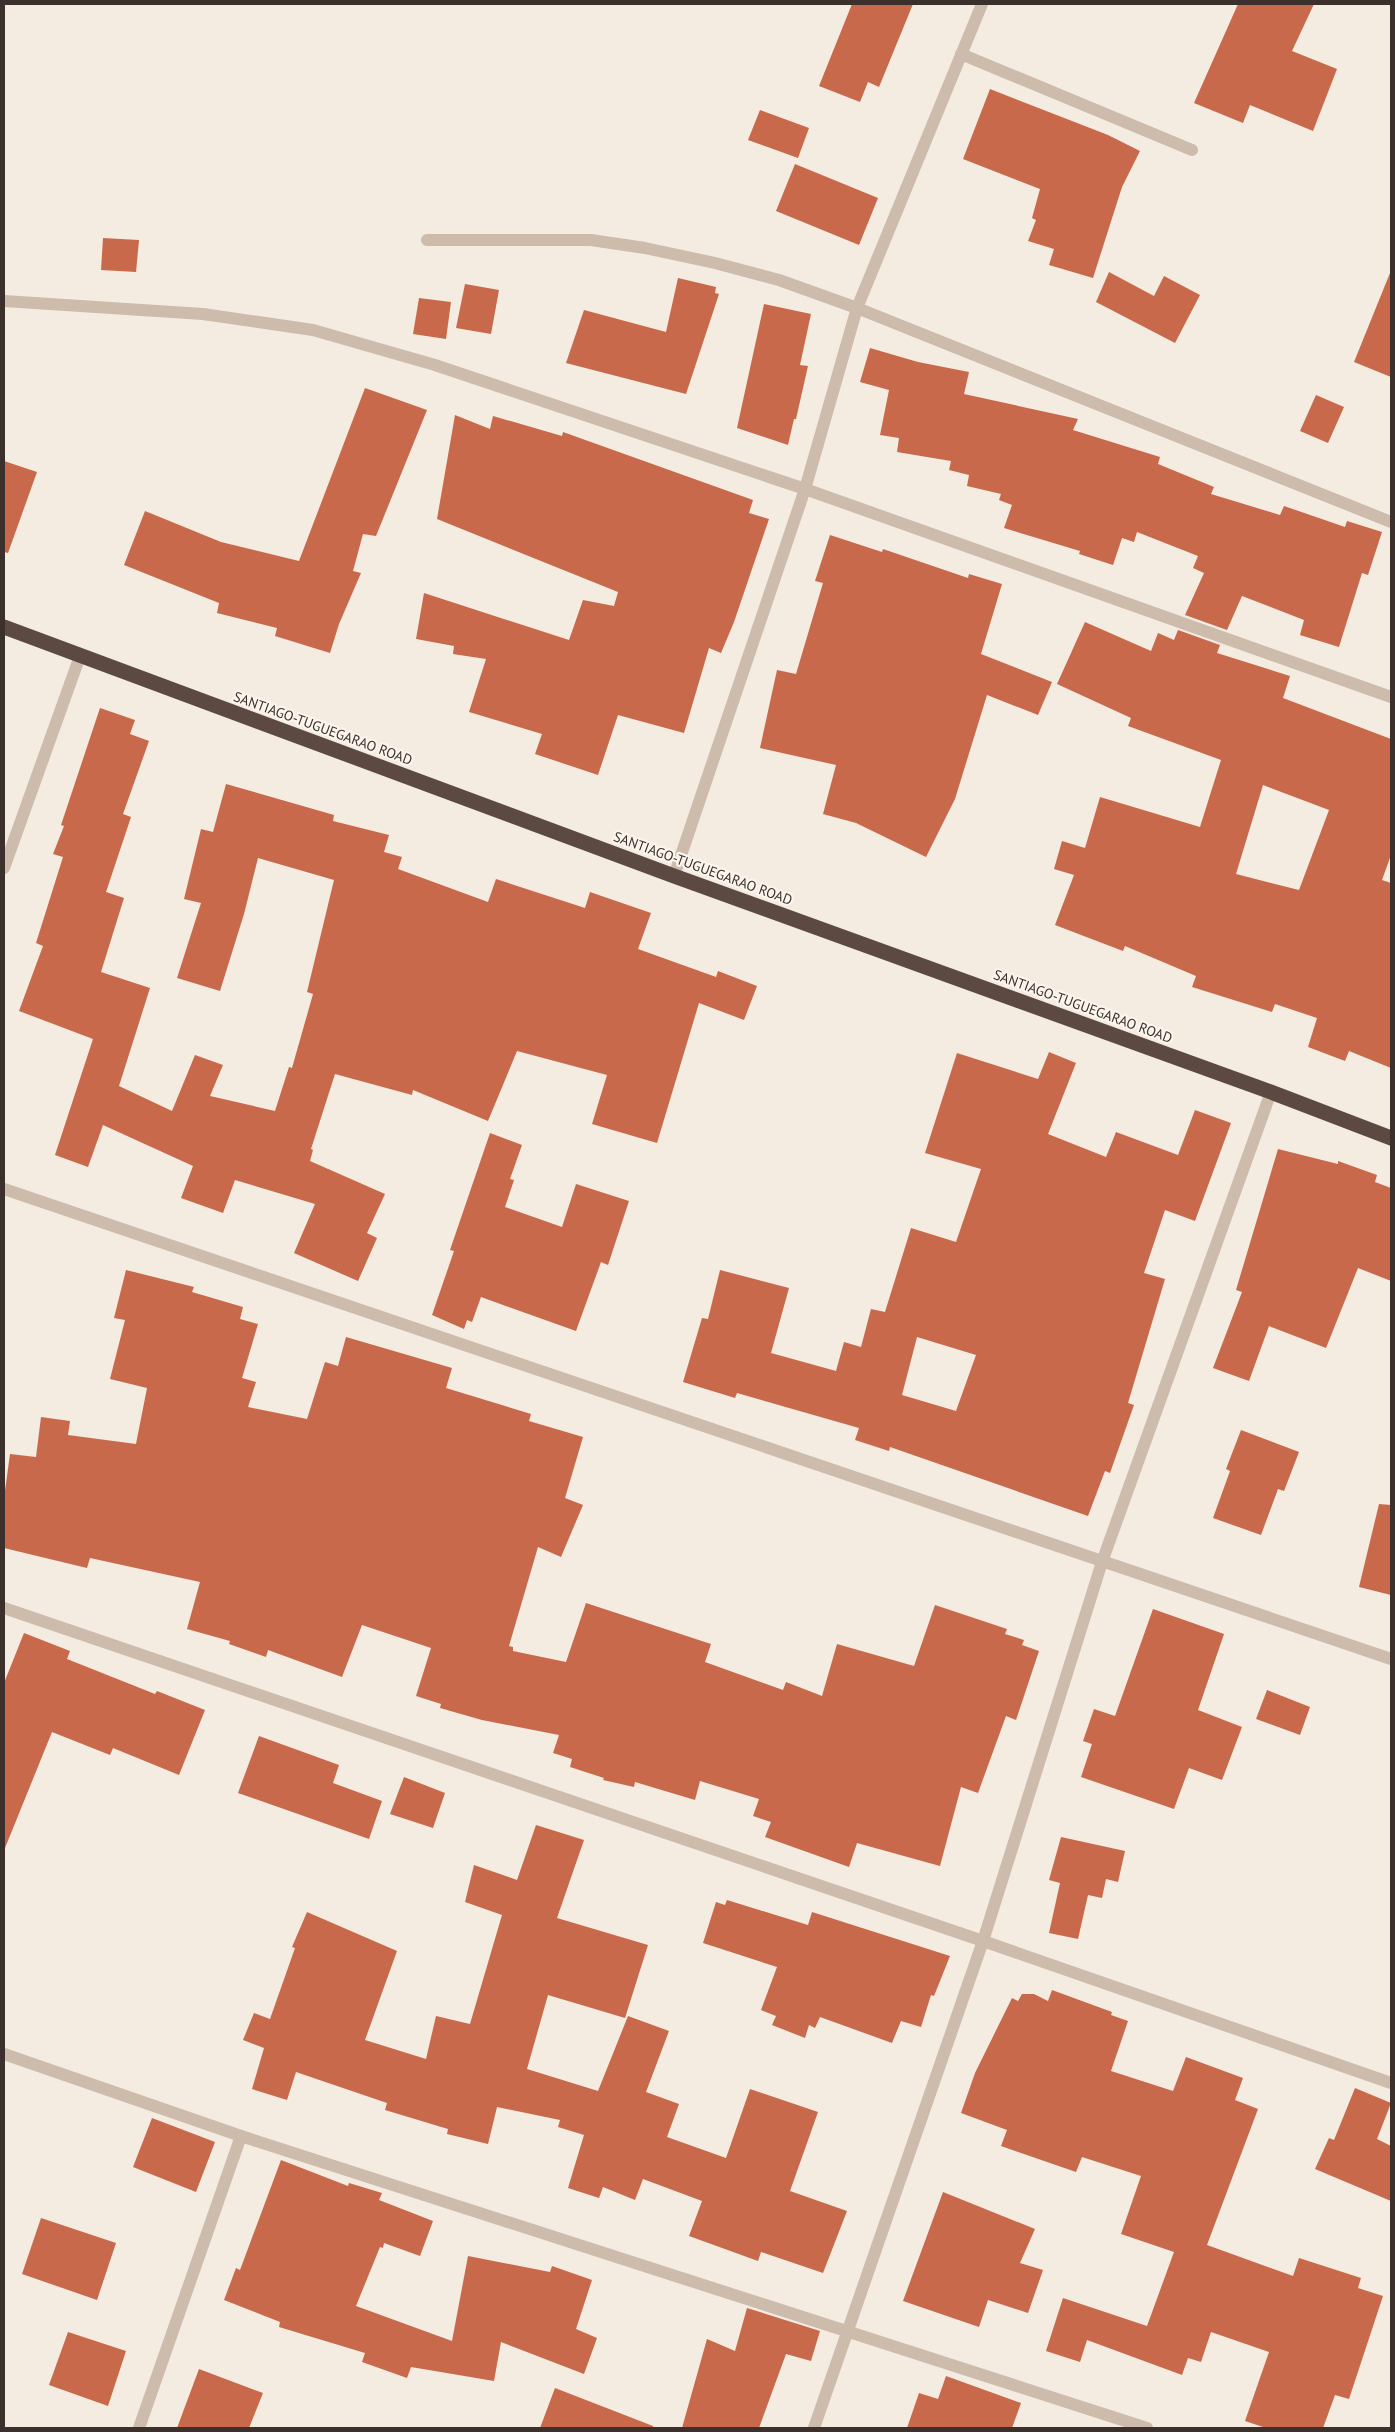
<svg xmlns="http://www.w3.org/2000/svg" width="1395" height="2432" viewBox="0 0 1395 2432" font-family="'PT Sans',sans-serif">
<rect width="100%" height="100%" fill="#f4ebe1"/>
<g fill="#c8694b" fill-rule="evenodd">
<path d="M852,4H913L879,87L868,82L860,102L819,86Z"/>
<path d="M1238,4H1314L1292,51L1337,69L1313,131L1250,105L1243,123L1194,103Z"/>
<path d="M990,89L1108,135L1140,151L1122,187L1093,278L1049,265L1054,249L1028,241L1036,220L1032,218L1040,189L963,159Z"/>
<path d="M760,110L809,128L798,158L748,140Z"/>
<path d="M795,164L878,198L859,245L776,211Z"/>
<path d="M103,238L139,240L136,272L101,270Z"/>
<path d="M1109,272L1154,296L1164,276L1200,295L1175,343L1096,302Z"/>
<path d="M1390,273H1391V377L1354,362Z"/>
<path d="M678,278L716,287L715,293L719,294L686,394L566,363L584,310L666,332Z"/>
<path d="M465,284L499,290L491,334L456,328Z"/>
<path d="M419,298L451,302L446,339L413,334Z"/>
<path d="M764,304L811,314L800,365L808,366L796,419H794L788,445L737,428Z"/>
<path d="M870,348L918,362L969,372L964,394L1078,419L1073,430L1160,457L1158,464L1214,487L1211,494L1280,515L1284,506L1345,527L1347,521L1382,532L1368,575L1362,573L1339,647L1300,635L1304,620L1242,596L1227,630L1185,615L1204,573L1193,568L1198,556L1137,532L1134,542L1122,538L1113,565L1079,554L1080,551L1004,528L1012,505L999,500L1001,494L967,486L969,475L949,470L951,461L897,452L899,438L880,435L889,390L860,382Z"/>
<path d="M365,388L427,410L376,536L363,534L353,571L361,573L339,624L330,653L275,636L277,628L217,613L219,603L124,565L145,511L221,542L299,561Z"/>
<path d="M1316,395L1344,407L1328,443L1300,431Z"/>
<path d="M455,415L490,429L493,416L562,436L563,432L753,500L749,513L769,519L734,622L721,653L709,648L684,733L618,715L598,775L535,754L542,734L469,712L486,659L453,654L454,646L416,639L424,593L569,640L583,600L614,606L618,592L437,519Z"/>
<path d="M4,461L37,472L8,553L4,552Z"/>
<path d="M830,535L882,552L883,549L968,578L969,574L1002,584L981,654L1052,682L1038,715L987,695L955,799L926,857L856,823L823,814L836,765L760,748L777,670L796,674L823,583L815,581Z"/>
<path d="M1085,622L1151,651L1158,633L1174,640L1178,630L1220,645L1217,653L1290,676L1283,698L1391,739V855L1382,880L1391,883V1068L1349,1051L1345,1061L1308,1047L1317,1018L1275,1004L1272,1012L1192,987L1196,976L1125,946L1123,951L1055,925L1074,875L1054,869L1062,841L1085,848L1100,797L1200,827L1221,760L1128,726L1131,718L1057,684ZM1263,785L1329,810L1299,890L1236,874Z"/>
<path d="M100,708L135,720L130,734L149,741L123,814L131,817L106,892L124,898L101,972L150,988L119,1086L172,1111L195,1055L223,1065L210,1096L275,1111L289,1067L292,1068L313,994L307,992L334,880L258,858L244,914L220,991L177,978L201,903L184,899L201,829L213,832L226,784L334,815L333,821L389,835L384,852L402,857L398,869L488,902L496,879L585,908L590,892L651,913L638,949L716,977L718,971L757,986L744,1020L699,1003L657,1143L592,1124L607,1075L517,1051L488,1121L413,1090L412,1095L335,1074L311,1149L313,1150L310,1161L385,1194L367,1233L377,1238L358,1281L294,1253L315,1204L235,1180L223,1213L181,1198L193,1166L103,1125L88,1167L55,1155L93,1039L19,1011L43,946L36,943L63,857L53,854L64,826L61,825Z"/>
<path d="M1049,1052L1076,1063L1048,1134L1106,1157L1116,1132L1178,1155L1195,1110L1231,1123L1195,1221L1165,1210L1144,1273L1165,1279L1128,1403L1134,1405L1110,1473L1105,1471L1088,1516L890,1447L889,1451L855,1440L859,1428L737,1393L735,1398L683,1382L702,1318L708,1319L720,1270L789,1288L771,1353L836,1371L844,1342L861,1347L871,1309L885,1312L911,1228L956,1242L981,1169L925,1153L957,1053L1038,1079ZM917,1337L976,1355L956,1411L902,1395Z"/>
<path d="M490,1133L522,1145L510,1179L514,1180L505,1207L562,1227L576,1184L629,1201L608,1265L601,1262L576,1331L481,1297L472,1322L467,1320L464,1329L432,1315L454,1251L450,1250Z"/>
<path d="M1278,1149L1338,1164V1161L1377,1175L1375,1182L1391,1188V1281L1358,1268L1326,1348L1269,1326L1249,1381L1213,1368L1242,1292L1236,1290Z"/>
<path d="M126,1270L194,1287L192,1292L243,1307L240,1319L258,1324L242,1378L256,1382L248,1407L307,1419L325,1362L338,1366L346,1337L452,1368L446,1388L531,1414L529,1421L583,1437L565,1498L583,1505L561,1557L538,1547L509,1646L513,1647V1651L566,1662L586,1603L711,1644L705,1662L783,1690L786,1682L822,1696L837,1644L914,1666L935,1605L1007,1629L1005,1634L1024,1640L1022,1645L1039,1651L1016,1720L1006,1716L978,1793L961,1787L940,1866L857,1843L849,1867L765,1837L771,1822L753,1816L759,1799L700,1781L695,1800L635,1782L634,1787L603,1780L604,1778L570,1767L572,1759L553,1753L559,1735L482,1720L440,1708L441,1704L416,1696L431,1648L362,1625L342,1677L268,1650L266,1657L229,1644L230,1641L187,1629L200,1582L90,1558L87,1568L4,1548V1498L10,1454L36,1457L41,1417L70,1421L68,1435L136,1444L147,1388L110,1379L125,1320L114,1318Z"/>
<path d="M1241,1430L1299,1452L1284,1491L1278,1489L1261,1535L1213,1518L1230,1471L1226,1469Z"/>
<path d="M1379,1504L1391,1505V1595L1359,1587Z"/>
<path d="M1153,1609L1224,1634L1198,1710L1242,1727L1222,1780L1189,1768L1174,1809L1081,1777L1092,1744L1083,1741L1094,1709L1115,1716Z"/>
<path d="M24,1633L70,1651L67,1659L155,1694L157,1691L205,1710L179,1775L113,1748L110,1755L52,1732L5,1848L4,1683Z"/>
<path d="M1267,1690L1310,1707L1300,1735L1256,1719Z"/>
<path d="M259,1736L339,1765L333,1783L382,1801L369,1839L238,1793Z"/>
<path d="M404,1777L445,1793L433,1828L390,1814Z"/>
<path d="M536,1825L584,1840L557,1918L648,1945L625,2018L548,1995L527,2069L598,2091L628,2016L669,2031L646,2092L679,2104L667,2137L726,2158L750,2089L818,2112L790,2191L847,2211L823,2273L761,2252L758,2261L689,2236L702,2201L643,2179L635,2200L603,2187L599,2198L568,2188L584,2135L558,2127L560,2120L497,2107L488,2144L447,2134L448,2129L385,2110L387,2103L296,2072L287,2100L252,2089L264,2048L243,2040L254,2013L270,2019L295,1948L292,1947L307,1912L397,1951L365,2040L426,2059L436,2016L470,2024L502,1915L465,1902L474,1865L517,1880Z"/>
<path d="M1061,1837L1125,1851L1118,1882L1106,1879L1102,1898L1088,1895L1078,1939L1049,1933L1060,1883L1049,1880Z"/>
<path d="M727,1900L808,1925L812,1912L950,1956L934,1996L931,1995L921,2027L901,2021L892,2043L820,2017L815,2028L809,2025L805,2038L772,2025L776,2016L761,2010L777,1967L703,1943L716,1902L725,1905Z"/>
<path d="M1052,1990L1112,2012L1111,2015L1128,2021L1111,2071L1173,2091L1186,2057L1243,2078L1235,2100L1258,2109L1207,2245L1293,2276L1299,2258L1361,2278L1358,2288L1383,2296L1349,2399L1335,2395L1323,2428H1266L1245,2421L1269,2352L1211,2332L1201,2362L1188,2358L1182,2375L1087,2340L1080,2362L1046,2351L1063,2298L1147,2326L1174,2252L1121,2234L1141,2176L1082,2157L1076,2172L1001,2146L1007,2130L961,2113L975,2073L1012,1998L1018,2001L1022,1994H1034L1048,2001Z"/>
<path d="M1355,2088L1391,2103L1377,2139L1391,2146V2201L1315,2169L1329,2138L1334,2140Z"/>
<path d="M152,2118L215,2142L196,2192L133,2167Z"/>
<path d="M281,2160L348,2186L349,2183L382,2193L379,2200L433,2221L420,2256L384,2243L383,2248L380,2247L356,2306L452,2341L468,2256L550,2272L552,2266L592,2280L576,2329L597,2338L584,2374L501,2342L494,2381L411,2367L407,2378L362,2362L365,2353L279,2327L280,2322L224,2300L236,2268L240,2270Z"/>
<path d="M943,2192L1035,2229L1020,2263L1043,2270L1028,2313L988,2300L979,2327L903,2301Z"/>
<path d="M41,2218L116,2243L97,2300L22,2274Z"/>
<path d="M747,2308L820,2331L811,2361L786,2354L759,2428H682L707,2339L735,2351Z"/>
<path d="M68,2332L126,2351L108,2406L49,2385Z"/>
<path d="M199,2369L263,2393L249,2428H177Z"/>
<path d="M946,2376L1021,2403L1012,2428H907L919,2393L938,2399Z"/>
<path d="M555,2388L653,2426V2428H540Z"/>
</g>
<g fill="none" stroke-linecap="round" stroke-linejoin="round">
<g stroke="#cdbbac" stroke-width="12">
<path d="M961,54L1192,150"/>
<path d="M427,240H591L645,248L715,263L779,280L857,308L1391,522"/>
<path d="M4,301L203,314L313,330L435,365L805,489L1391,697"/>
<path d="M4,868L80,656"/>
<path d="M674,876L805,489L857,308L982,4"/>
<path d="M4,1189L1391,1659"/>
<path d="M4,1608L983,1941L1391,2083"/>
<path d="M4,2054L241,2136L1147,2428"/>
<path d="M139,2428L241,2136"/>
<path d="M814,2428L983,1941L1102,1562L1271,1092"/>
</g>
<path stroke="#5c4a42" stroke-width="15" d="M4,627L674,876L1271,1092L1391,1138"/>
</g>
<g text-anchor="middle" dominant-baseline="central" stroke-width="4.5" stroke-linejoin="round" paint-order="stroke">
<g font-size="14" fill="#3b302b" stroke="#fbf5ee">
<text transform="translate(323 728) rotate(20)">SANTIAGO-TUGUEGARAO ROAD</text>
<text transform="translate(703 868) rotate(20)">SANTIAGO-TUGUEGARAO ROAD</text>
<text transform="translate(1083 1006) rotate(20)">SANTIAGO-TUGUEGARAO ROAD</text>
</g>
</g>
<rect width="1395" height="2432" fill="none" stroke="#3b302b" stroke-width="10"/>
</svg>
